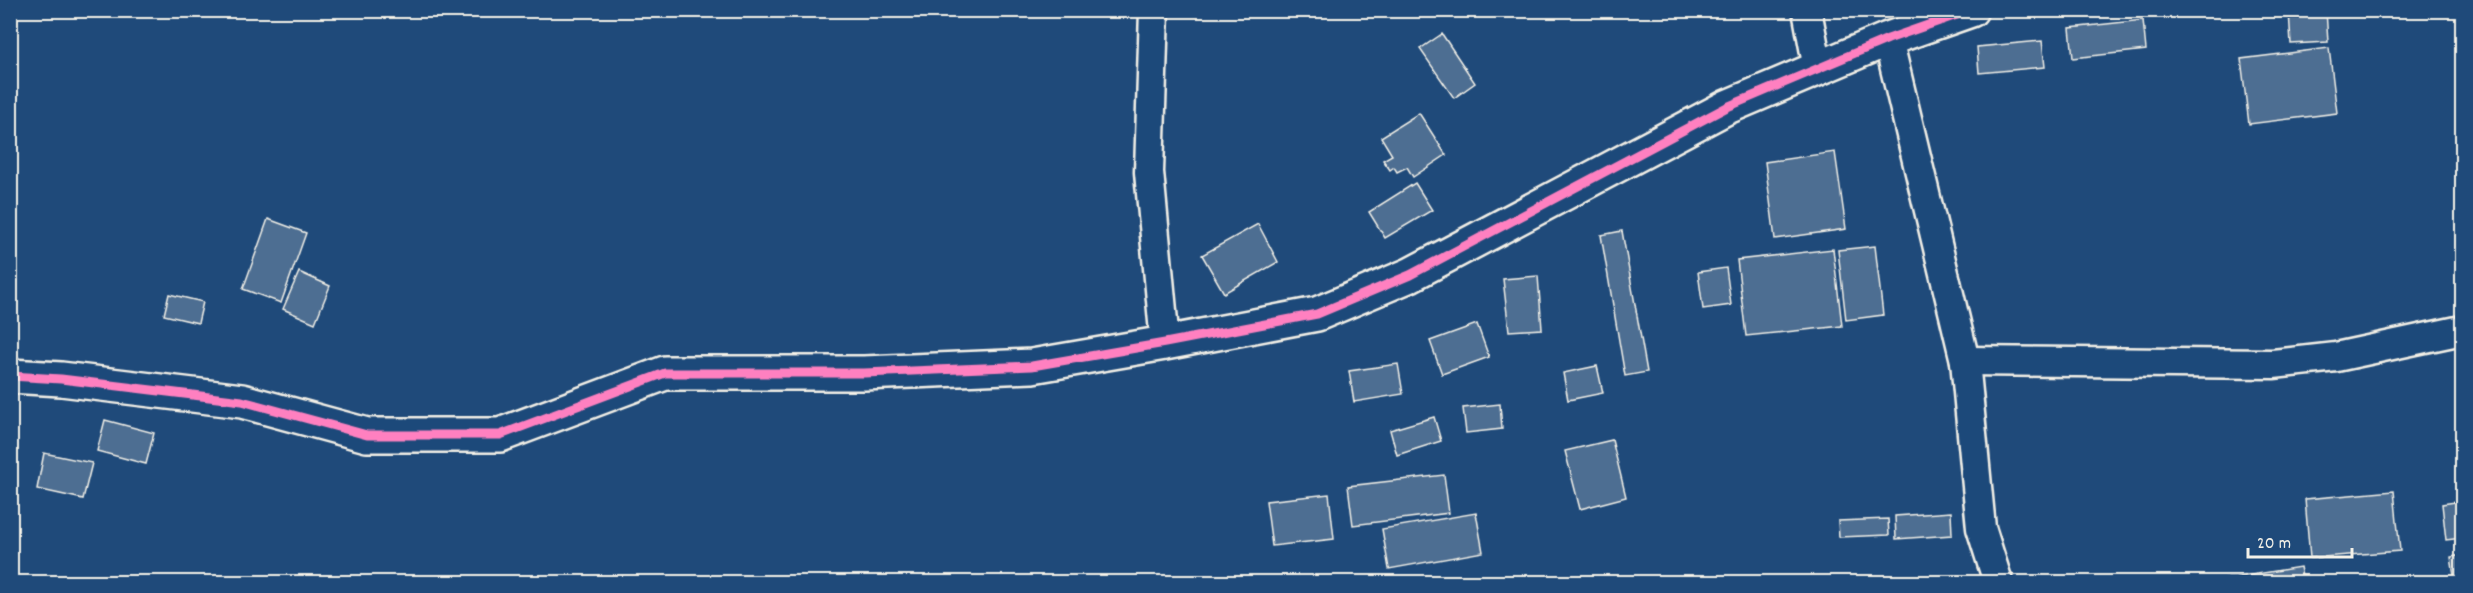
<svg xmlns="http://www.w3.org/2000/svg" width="2473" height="593" viewBox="0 0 2473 593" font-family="Dekko,sans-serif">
<rect width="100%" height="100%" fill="#1f4a7a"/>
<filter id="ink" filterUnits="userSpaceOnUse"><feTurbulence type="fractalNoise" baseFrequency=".0167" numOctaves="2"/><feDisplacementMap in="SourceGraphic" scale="12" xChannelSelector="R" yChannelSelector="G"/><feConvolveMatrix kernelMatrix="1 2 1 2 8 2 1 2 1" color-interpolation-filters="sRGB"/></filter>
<g filter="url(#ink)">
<g fill="#4d6e92" stroke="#f4f1e8" stroke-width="1.5">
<path d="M2326,10L2328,42L2291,44L2289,11Z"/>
<path d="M2143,20L2146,50L2073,58L2070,28Z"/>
<path d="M1442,34L1475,83L1454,98L1420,49Z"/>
<path d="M2042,41L2045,67L1979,73L1977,47Z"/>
<path d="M2329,48L2337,113L2249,124L2241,59Z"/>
<path d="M1419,113L1446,155L1413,177L1407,167L1397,172L1394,167L1390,170L1383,160L1392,155L1381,137Z"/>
<path d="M1835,152L1846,229L1775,239L1765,162Z"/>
<path d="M1415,183L1432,210L1385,238L1369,212Z"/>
<path d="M268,219L306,233L281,303L243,289Z"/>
<path d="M1258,224L1278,262L1224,293L1202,255Z"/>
<path d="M1622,231L1647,372L1625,376L1601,235Z"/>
<path d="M1875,246L1883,315L1846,320L1838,250Z"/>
<path d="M1833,249L1842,326L1746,336L1737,260Z"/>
<path d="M1726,268L1731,305L1703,309L1698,272Z"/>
<path d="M299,272L330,286L315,323L283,309Z"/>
<path d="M1538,276L1542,329L1509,331L1503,279Z"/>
<path d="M169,294L203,302L198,323L164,315Z"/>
<path d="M1477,324L1489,357L1442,374L1430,341Z"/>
<path d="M1398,364L1403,394L1354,402L1349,371Z"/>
<path d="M1597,366L1603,393L1568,400L1563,373Z"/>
<path d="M1500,404L1502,429L1466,433L1463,408Z"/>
<path d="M1434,417L1441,441L1397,455L1390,430Z"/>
<path d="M105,420L154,433L146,464L97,451Z"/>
<path d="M1612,440L1626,497L1580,509L1565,451Z"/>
<path d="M44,453L92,463L83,499L37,489Z"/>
<path d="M1444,475L1449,513L1353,525L1348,486Z"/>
<path d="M2394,491L2400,551L2310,558L2305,499Z"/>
<path d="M1329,494L1334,539L1272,546L1266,501Z"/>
<path d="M2462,501V538L2446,540L2442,504Z"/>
<path d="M1951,512L1952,535L1896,539L1895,516Z"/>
<path d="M1476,513L1483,552L1389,569L1382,529Z"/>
<path d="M1888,519L1889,535L1839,537L1838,521Z"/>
<path d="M2462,555V582H2455L2451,557Z"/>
<path d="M2300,567L2303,582H2222V580Z"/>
</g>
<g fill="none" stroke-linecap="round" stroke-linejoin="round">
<defs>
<g id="minor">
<path d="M1154,10L1149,172L1165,343"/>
<path d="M1807,10L1818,69"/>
<path d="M1888,39L1965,361L1981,528L1998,582"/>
<path d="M1965,361L2273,364L2336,357L2462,330"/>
</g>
<path id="tertiary" d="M10,376L61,379L242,401L367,435H500L665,373H864L1032,366L1165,343L1317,314L1410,275L1727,107L1888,39L1971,10"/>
</defs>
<use href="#minor" stroke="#f4f1e8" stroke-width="33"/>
<use href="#tertiary" stroke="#f4f1e8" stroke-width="38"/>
<use href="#minor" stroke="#1f4a7a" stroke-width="28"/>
<use href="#tertiary" stroke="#1f4a7a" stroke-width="33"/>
<defs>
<path id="cycleway" d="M10,376L61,379L242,401L367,435H500L665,373H864L1032,366L1165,343L1317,314L1410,275L1727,107L1888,39L1971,10"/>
</defs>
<use href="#cycleway" stroke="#1f4a7a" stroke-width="13"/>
<use href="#cycleway" stroke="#ff80c0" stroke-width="9"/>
</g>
</g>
<rect width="2473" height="593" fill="none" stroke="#1f4a7a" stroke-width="36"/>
<rect x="18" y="18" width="2437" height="557" fill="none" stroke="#f4f1e8" stroke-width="2" filter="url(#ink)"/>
<path d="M2248 548v9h104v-9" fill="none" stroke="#f4f1e8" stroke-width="3"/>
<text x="2257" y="548" font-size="18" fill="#f4f1e8" stroke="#1f4a7a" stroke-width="4.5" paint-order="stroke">20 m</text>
</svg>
